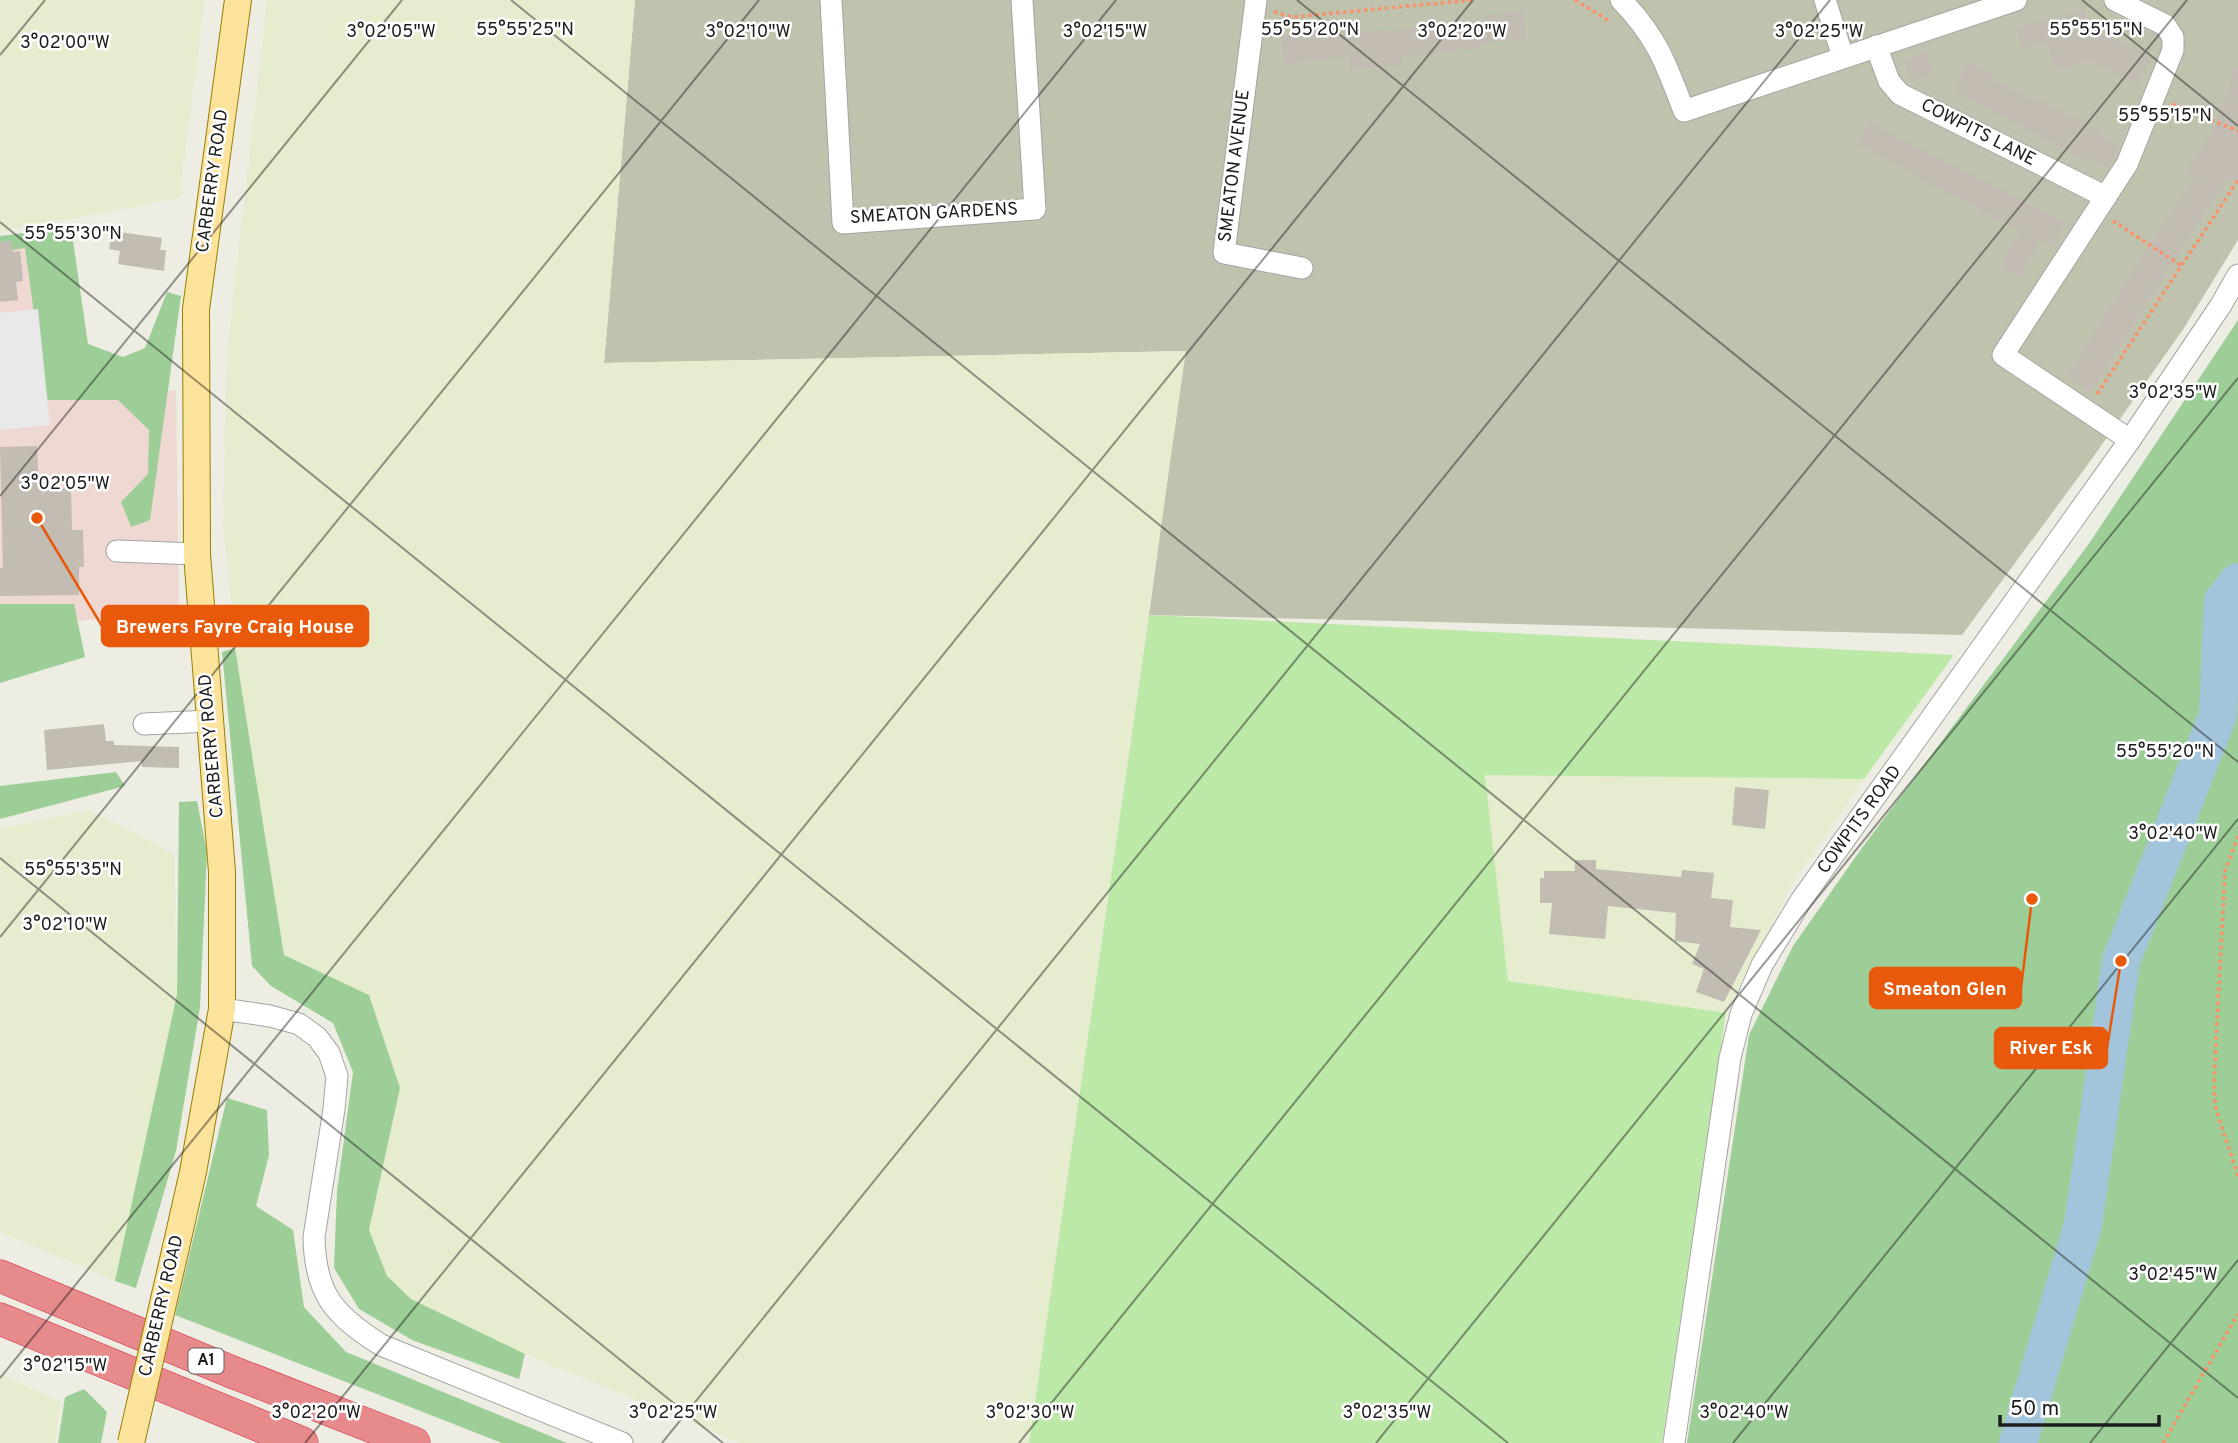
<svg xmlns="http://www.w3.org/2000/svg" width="2238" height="1443" viewBox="0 0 2238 1443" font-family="Overpass,sans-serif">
<rect width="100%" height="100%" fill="#eeede3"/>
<path fill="#efd8d2" d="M25,247L47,399L118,400L176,390L179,610L0,630V251Z"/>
<path fill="#bfc3ae" d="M635,0H2238V240L2184,328L2094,456L1962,635L1149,615L1185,351L604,363Z"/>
<g fill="#e5edce">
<path d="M0,0H205L179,198L0,232Z"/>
<path d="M267,0H635L604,363L1186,351L1029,1443H741L525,1354L411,1299L387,1277L369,1231L400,1088L369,995L284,955L235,648L223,519L227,354Z"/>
<path d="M1485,775L1864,779L1792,884L1726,1013L1508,981Z"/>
<path d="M90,810L174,854L177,994L115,1281L0,1232V829Z"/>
<path d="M0,1374L61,1402L55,1443H0Z"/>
</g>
<path fill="#bce9a8" d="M1149,615L1954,655L1864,779L1485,775L1508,981L1726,1013L1662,1443H1029Z"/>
<g fill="#9ece97">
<path d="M71,227L88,344L123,357L145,348L167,292L181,296L150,520L131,527L121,502L148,474L149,430L118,400H46L25,248L0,252V236Z"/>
<path d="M2238,320V1443H1687L1749,1035L1793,946L1859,852L2088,545Z"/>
<path d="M0,604H74L85,657L0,683Z"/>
<path d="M235,648L284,955L369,995L400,1088L369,1230L387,1276L411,1299L525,1354L519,1379L412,1340L359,1309L334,1268L337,1191L353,1072L333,1023L271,986L252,966L222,652Z"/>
<path d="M116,772L125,786L0,819V786Z"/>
<path d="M197,801L207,852L200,1007L176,1151L136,1288L115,1281L177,994L179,802Z"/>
<path d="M227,1098L267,1110L269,1155L256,1206L293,1230L304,1307L346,1352L567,1443H502L175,1315Z"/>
<path d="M84,1389L107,1412L101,1443H58L65,1397Z"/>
</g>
<path fill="#e9e9e9" d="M38,309L50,425L0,430V313Z"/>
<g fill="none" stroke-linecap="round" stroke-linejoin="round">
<path stroke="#a3c5dc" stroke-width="38" d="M2018,1443L2083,1225L2121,961L2218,715L2223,601L2238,582"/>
</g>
<g fill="#c3bcb2">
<path d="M2084,8L2090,27L2151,58L2138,84L2089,60L2056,71L2046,42L2023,50L2016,28Z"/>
<path d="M1523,11L1527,39L1481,44L1482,48L1401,56L1402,65L1350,70L1349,57L1284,64L1281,35L1334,29V35L1487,21L1486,15Z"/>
<path d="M1926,52L1934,75L1912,83L1903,60Z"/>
<path d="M1968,62L1994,75L1992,79L2030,99L2031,96L2065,113L2102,132L2100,136L2120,146L2108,168L2088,159L2087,161L1954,91Z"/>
<path d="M2236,67L2238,68V184L2229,178L2213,201L2091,392L2066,377L2153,239L2195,177L2186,171L2212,132Z"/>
<path d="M1870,120L1893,135L2066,222L2052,248L2040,241L2020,277L2000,267L2020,231L1978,210L1980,208L1917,179L1918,176L1857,144Z"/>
<path d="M112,231L162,238L160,250H166L164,271L118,264L120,251L109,249Z"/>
<path d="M12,241L13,252L20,251L23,281L16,282L18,300L0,302V242Z"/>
<path d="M37,446L39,489L71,488L72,530H83L84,567H79V595L0,596V568H3L0,447Z"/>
<path d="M104,724L106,741H114V745L179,747V768L142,767V761L47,770L44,730Z"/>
<path d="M1735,787L1769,790L1765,829L1732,825Z"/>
<path d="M1575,860H1596V869L1681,877L1682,870L1714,873L1711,898L1733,900L1730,927L1761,930L1724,1002L1696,992L1704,969L1692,964L1700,944L1675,941L1676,913L1608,906L1605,939L1549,934L1552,903H1540V878H1544V871H1575Z"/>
</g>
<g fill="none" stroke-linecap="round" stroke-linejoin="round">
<defs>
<g id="minor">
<path d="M831,0L843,223L1035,209L1022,0"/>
<path d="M1256,0L1224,253L1302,268"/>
<path d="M1621,0C1657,37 1666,64 1684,111L2016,0"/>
<path d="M1825,0L1843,57"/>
<path d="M2115,0L2165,25L2173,37V50L2127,164L2003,355L2130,440"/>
<path d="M1876,46L1889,81L1900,94L2106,197"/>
<path d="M117,551L197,554"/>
<path d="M144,724L210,721"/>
<path d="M222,1009L270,1016L299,1024L317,1037L329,1053L337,1076L334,1109L314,1237C315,1294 334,1315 381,1345L622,1443"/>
<path d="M1674,1443L1730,1058L1741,1014L1762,965L1802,899L2130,440L2221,305L2238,275"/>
</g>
<path id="major" d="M176,1247L193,1172L222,1009V872L197,554L196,309L238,0"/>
<g id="highway">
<path d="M0,1276L232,1372L414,1443"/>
<path d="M0,1319L302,1443"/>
</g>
</defs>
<use href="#minor" stroke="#a4a4a4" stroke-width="23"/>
<use href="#major" stroke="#967f00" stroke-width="28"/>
<use href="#highway" stroke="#d82441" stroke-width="33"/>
<g stroke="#f99269" stroke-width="3.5" stroke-dasharray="3.5 3.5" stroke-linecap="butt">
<path d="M1575,0L1611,22"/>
<path d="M1274,12L1292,17L1473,0"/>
<path d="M2172,104L2238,131"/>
<path d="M2113,221L2182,266"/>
<path d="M2097,394L2238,180"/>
<path d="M2238,836L2225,871L2214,1081L2215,1106L2238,1176"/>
<path d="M2163,1443L2238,1314"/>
</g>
<use href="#minor" stroke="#fff" stroke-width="21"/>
<use href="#major" stroke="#fce39b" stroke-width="26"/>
<use href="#highway" stroke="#e68a8b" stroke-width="32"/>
<defs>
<path id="major-bridge" d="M131,1443L176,1247"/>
</defs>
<use href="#major-bridge" stroke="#967f00" stroke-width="28" stroke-linecap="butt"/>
<use href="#major-bridge" stroke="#fce39b" stroke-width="26"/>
</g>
<path fill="none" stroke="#1d1d1d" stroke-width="2" stroke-opacity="0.45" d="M511,0L2238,1398M1297,0L2238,762M2082,0L2238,126M0,55L45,0M0,222L1508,1443M0,496L402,0M0,858L723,1443M0,937L759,0M0,1378L1116,0M305,1443L1473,0M662,1443L1830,0M1019,1443L2187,0M1376,1443L2238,378M1733,1443L2238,819M2090,1443L2238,1260"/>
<g text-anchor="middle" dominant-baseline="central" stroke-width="5" stroke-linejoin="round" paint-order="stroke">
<rect fill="#fff" stroke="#616161" stroke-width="2" x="188.5" y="1348.5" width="35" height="25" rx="5"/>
<g font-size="16" font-weight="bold" fill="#1d1d1d">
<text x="206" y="1361">A1</text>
</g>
<g font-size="18" fill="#1d1d1d" stroke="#fff">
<text transform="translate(1978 133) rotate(27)">COWPITS LANE</text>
<text transform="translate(1235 166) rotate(-83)">SMEATON AVENUE</text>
<text transform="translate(213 181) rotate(-82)">CARBERRY ROAD</text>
<text transform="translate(934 214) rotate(-3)">SMEATON GARDENS</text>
<text transform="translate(212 746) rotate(-95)">CARBERRY ROAD</text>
<text transform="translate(1860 820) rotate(-54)">COWPITS ROAD</text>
<text transform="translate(162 1306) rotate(-77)">CARBERRY ROAD</text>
</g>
</g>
<g font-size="18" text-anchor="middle" fill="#1d1d1d" stroke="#fff" stroke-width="5" stroke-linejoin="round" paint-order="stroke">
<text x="525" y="35">55°55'25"N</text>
<text x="1310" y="35">55°55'20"N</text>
<text x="2096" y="35">55°55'15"N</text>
<text x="391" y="37">3°02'05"W</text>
<text x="748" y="37">3°02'10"W</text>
<text x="1105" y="37">3°02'15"W</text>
<text x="1462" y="37">3°02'20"W</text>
<text x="1819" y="37">3°02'25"W</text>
<text x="65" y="48">3°02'00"W</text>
<text x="2165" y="121">55°55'15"N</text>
<text x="73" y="239">55°55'30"N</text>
<text x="2173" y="398">3°02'35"W</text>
<text x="65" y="489">3°02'05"W</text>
<text x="2165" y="757">55°55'20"N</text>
<text x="2173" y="839">3°02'40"W</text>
<text x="73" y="875">55°55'35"N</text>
<text x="65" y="930">3°02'10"W</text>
<text x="2173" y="1280">3°02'45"W</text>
<text x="65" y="1371">3°02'15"W</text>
<text x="316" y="1418">3°02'20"W</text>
<text x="673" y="1418">3°02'25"W</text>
<text x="1030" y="1418">3°02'30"W</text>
<text x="1387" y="1418">3°02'35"W</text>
<text x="1744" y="1418">3°02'40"W</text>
</g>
<path fill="none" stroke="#e8590c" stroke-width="2.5" d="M37 518L102 626M2032 899L2021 988M2121 961L2107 1048"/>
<g fill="#e8590c" stroke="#fff" stroke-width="2.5">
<circle cx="37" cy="518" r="7"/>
<circle cx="2032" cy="899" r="7"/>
<circle cx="2121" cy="961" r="7"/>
</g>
<g fill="#e8590c" stroke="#e8590c" stroke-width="2.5">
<rect x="102" y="606" width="266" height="40" rx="7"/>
<rect x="1870" y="968" width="151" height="40" rx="7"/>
<rect x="1995" y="1028" width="112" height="40" rx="7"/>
</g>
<g font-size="19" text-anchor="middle" font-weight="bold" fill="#fff">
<text x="235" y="633">Brewers Fayre Craig House</text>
<text x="1945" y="995">Smeaton Glen</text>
<text x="2051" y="1054">River Esk</text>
</g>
<path d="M2000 1415v10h159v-10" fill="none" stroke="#1d1d1d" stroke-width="3.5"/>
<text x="2010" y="1415" font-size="21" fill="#1d1d1d" stroke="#ffffff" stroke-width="5" paint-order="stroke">50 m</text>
</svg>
